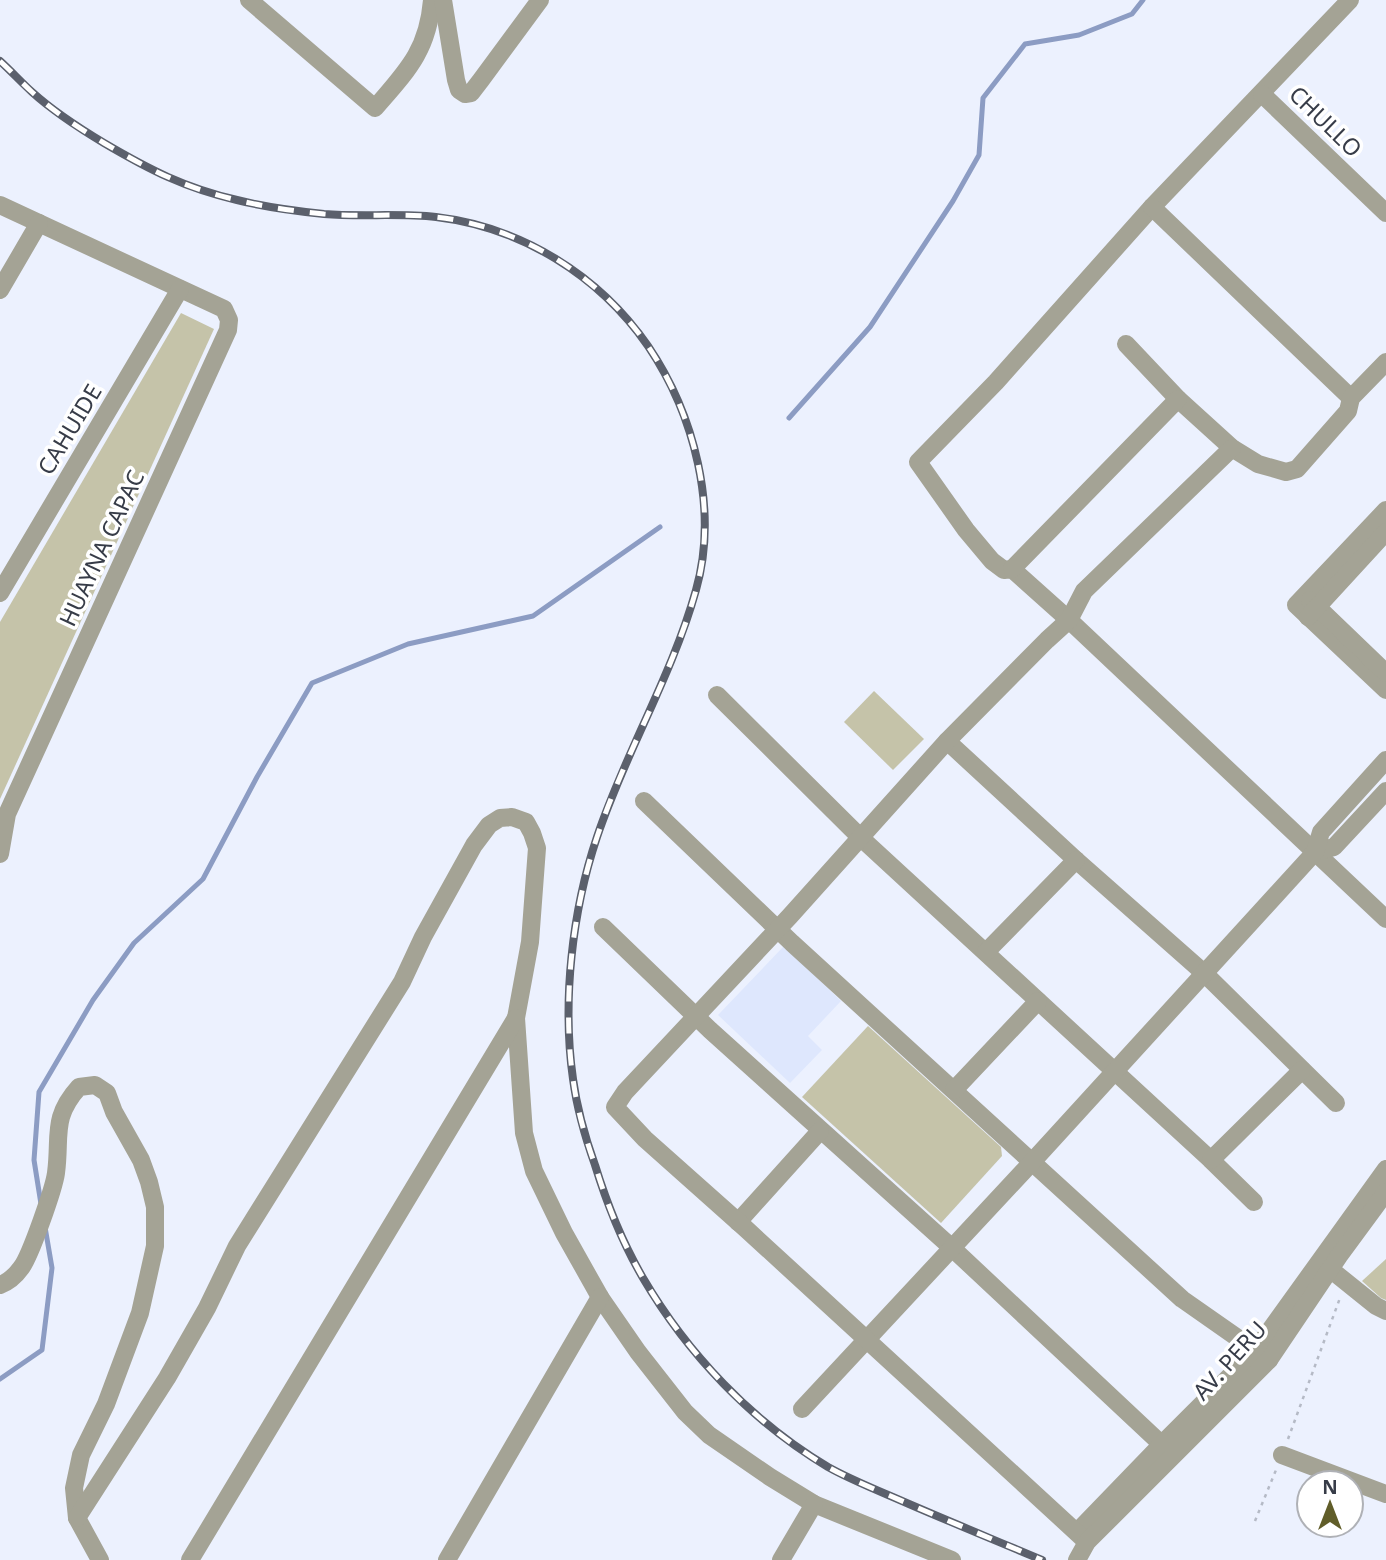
<svg xmlns="http://www.w3.org/2000/svg" width="1386" height="1560" viewBox="0 0 1386 1560" font-family="'Noto Sans',sans-serif">
<rect width="100%" height="100%" fill="#ecf1fe"/>
<path fill="#dee7fd" d="M784,946L841,1001L808,1036L822,1050L790,1083L718,1015Z"/>
<g fill="#c5c3a9">
<path d="M181,313L214,329L0,799V622Z"/>
<path d="M874,691L924,739L893,770L844,722Z"/>
<path d="M868,1026L1001,1147L1002,1156L941,1223L802,1097Z"/>
<path d="M1386,1259V1300L1381,1298L1362,1281Z"/>
</g>
<g fill="none" stroke-linecap="round" stroke-linejoin="round">
<g stroke="#8c9cc3" stroke-width="5">
<path d="M789,418L870,327L953,201L979,155L983,98L1025,44L1079,35L1132,14L1143,0"/>
<path d="M41,1204L34,1160L39,1092L93,1000L134,943L203,879L257,777L312,683L408,644L533,616L660,527"/>
<path d="M0,1379L42,1350L52,1268L45,1227"/>
</g>
<g stroke="#b5bac6" stroke-width="2.5" stroke-dasharray="3.5 5" stroke-linecap="butt">
<path d="M1288,1439L1340,1298"/>
<path d="M1255,1521L1276,1470"/>
</g>
<g stroke="#a4a395" stroke-width="18">
<path d="M249,0L375,108C406,72 428,51 432,0"/>
<path d="M443,0L456,80L459,90L465,94L471,93L481,80L540,0"/>
<path d="M1350,0L1152,207L996,382L918,462L966,530L992,561L1004,570L1012,569L1069,620L1386,919"/>
<path d="M1262,94L1386,213"/>
<path d="M0,205L224,309L229,320L228,330L7,814L0,854"/>
<path d="M1152,207L1351,398"/>
<path d="M0,290L39,223"/>
<path d="M1126,344L1178,399L1232,448L1258,464L1286,472L1297,469L1348,411L1351,398L1386,362"/>
<path d="M1386,510L1296,605L1386,690"/>
<path d="M1012,569L1178,399"/>
<path d="M0,593L180,289"/>
<path d="M1310,600L1386,673"/>
<path d="M1308,617L1386,532"/>
<path d="M717,695L861,838L1211,1160L1254,1202"/>
<path d="M947,741L1076,860L1204,973L1336,1103"/>
<path d="M644,801L792,943L1182,1299L1269,1360"/>
<path d="M1315,852L1334,847L1386,791"/>
<path d="M603,927L710,1030L951,1247L1173,1455"/>
<path d="M986,952L1076,860"/>
<path d="M954,1090L1038,1001"/>
<path d="M1211,1160L1302,1070"/>
<path d="M738,1222L820,1131"/>
<path d="M1330,1269L1376,1306L1386,1311"/>
<path d="M0,1285C8,1282 16,1275 21,1268C30,1257 54,1188 56,1173C61,1136 51,1118 79,1087L95,1085L107,1093L114,1112L141,1160L149,1182L155,1207V1246L140,1313L106,1404L81,1455L74,1488L77,1518L100,1560"/>
<path d="M802,1409L1032,1162L1315,852L1321,832L1386,760"/>
<path d="M1282,1455L1386,1494"/>
<path d="M77,1518L167,1378L207,1308L237,1246L402,982L423,937L474,845L489,825L500,818L512,817L526,822L532,833L537,848L530,942L516,1018L524,1133L534,1171L564,1233L600,1297L638,1352L685,1412L709,1435L770,1477L814,1504L952,1560"/>
<path d="M1077,1532L1162,1444L1255,1351L1386,1169"/>
<path d="M1087,1542L745,1228L645,1139L615,1107L625,1092L790,916L947,741L1047,640L1069,620L1084,591L1232,448"/>
<path d="M190,1560L516,1018"/>
<path d="M447,1560L600,1297"/>
<path d="M781,1560L814,1504"/>
<path d="M1077,1560L1087,1542L1269,1360L1339,1256L1386,1192"/>
</g>
<defs>
<path id="rail" d="M0,61C11,71 21,82 32,92C54,112 79,128 104,143C150,170 185,188 237,200C265,207 295,211 324,214C361,217 399,213 436,217C521,227 599,275 648,346C694,414 719,509 696,590C672,676 625,753 597,837C572,911 562,1002 573,1079C577,1109 585,1137 595,1165C607,1204 622,1242 643,1278C687,1353 752,1422 828,1467C853,1481 882,1492 909,1504C953,1523 997,1541 1042,1560"/>
</defs>
<use href="#rail" stroke="#5b606c" stroke-width="8"/>
<use href="#rail" stroke="#fff" stroke-width="5" stroke-dasharray="16" stroke-linecap="butt"/>
</g>
<g text-anchor="middle" dominant-baseline="central" stroke-width="7" stroke-linejoin="round" paint-order="stroke">
<g font-size="23" fill="#373c48" stroke="#fff">
<text transform="translate(1326 121) rotate(44)">CHULLO</text>
<text transform="translate(69 429) rotate(-59)">CAHUIDE</text>
<text transform="translate(101 548) rotate(-65)">HUAYNA CAPAC</text>
<text transform="translate(1229 1360) rotate(-48)">AV. PERU</text>
</g>
</g>
<g transform="translate(1330 1504)"><circle r="33" fill="#ffffff" stroke="#afb1b6" stroke-width="2"/>
<path d="M0-5L12 26L0 18L-12 26Z" fill="#605d29"/>
<text y="-10" font-size="19" font-weight="bold" text-anchor="middle" fill="#373c48">N</text>
</g>
</svg>
